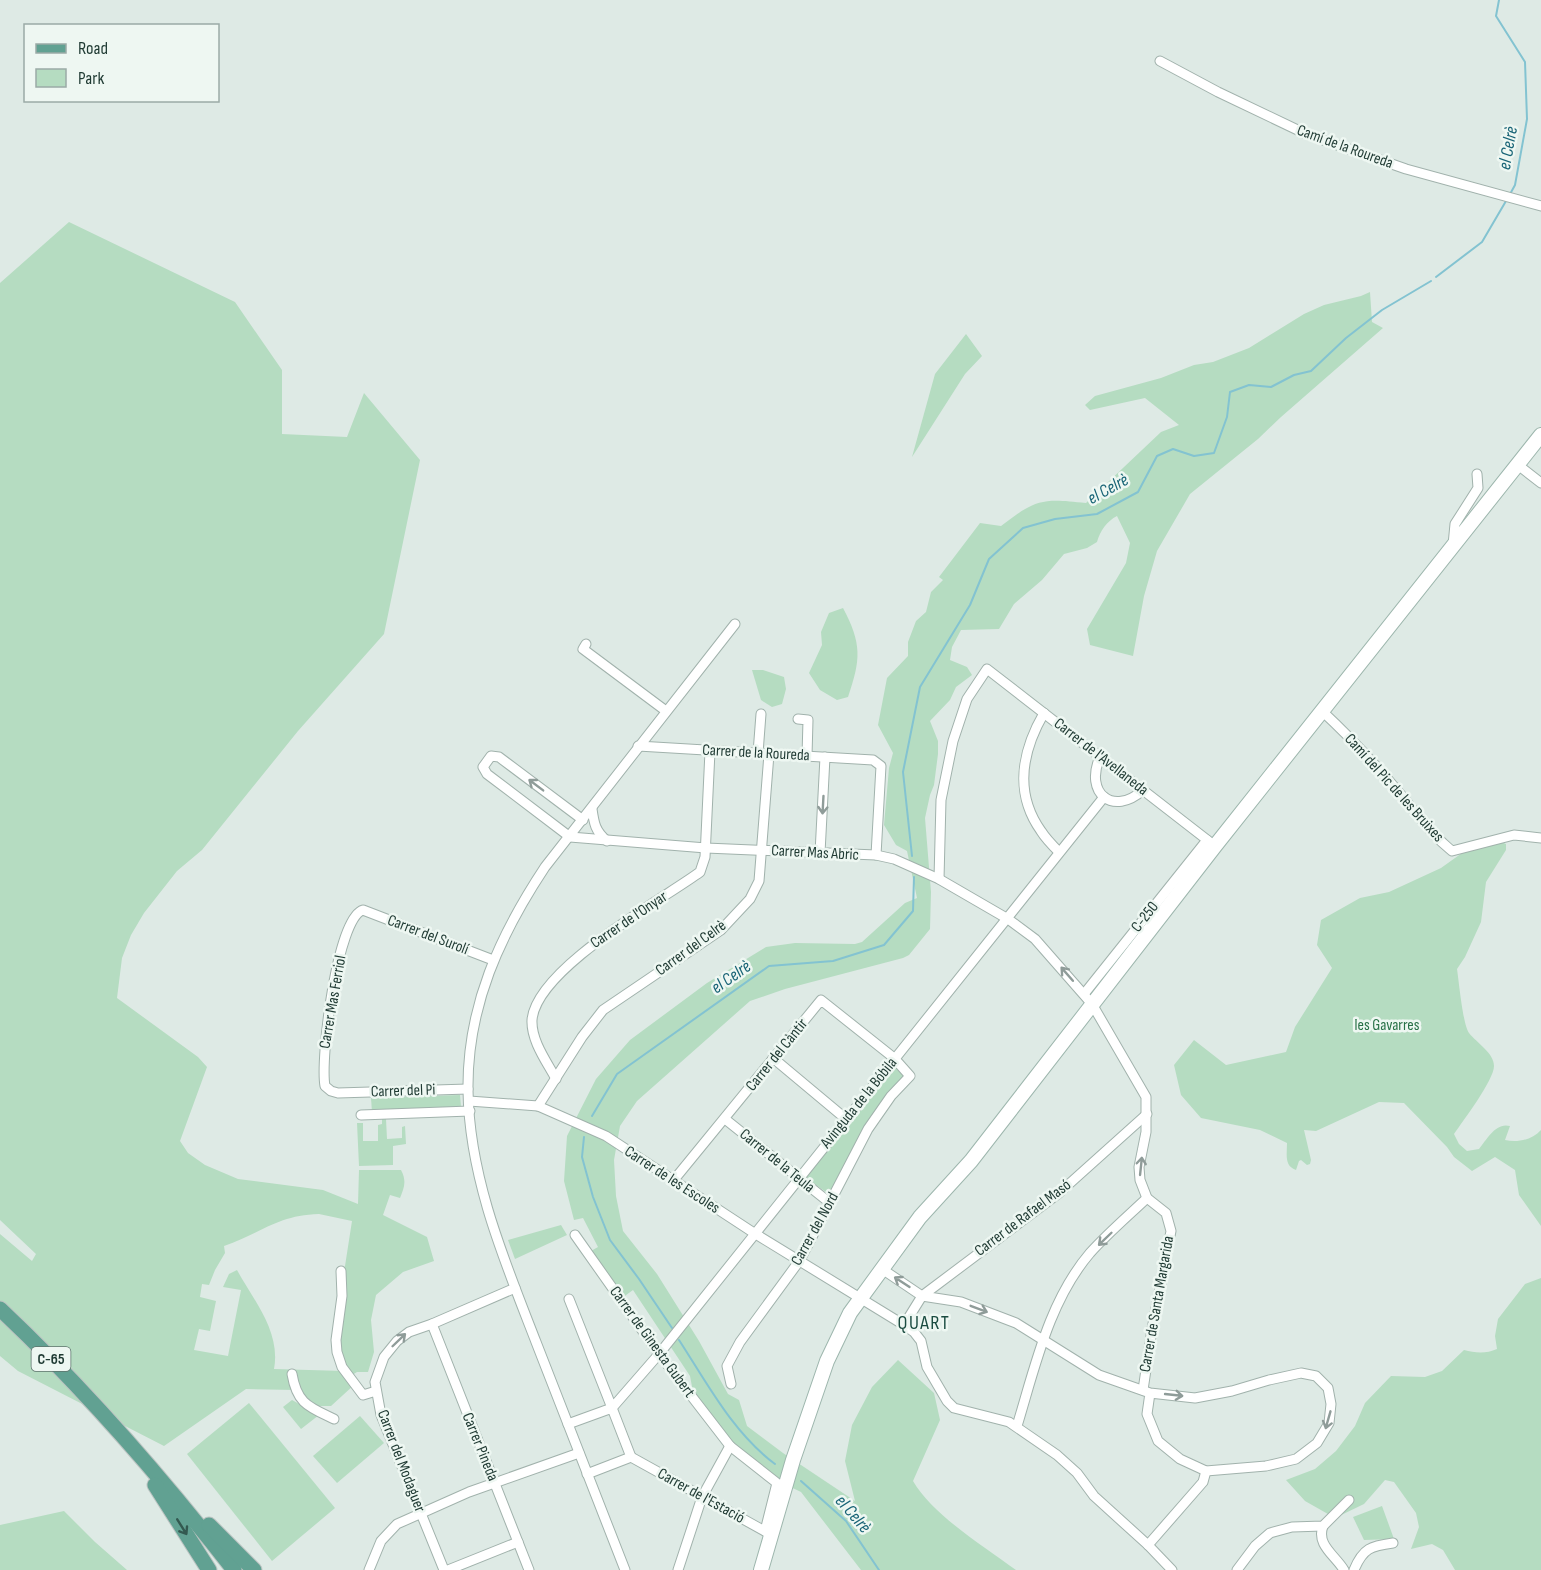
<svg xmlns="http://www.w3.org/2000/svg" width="1541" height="1570" viewBox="0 0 1541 1570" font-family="'Sofia Sans Condensed',sans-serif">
<rect width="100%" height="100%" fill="#deeae5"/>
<g fill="#b5dcc1" fill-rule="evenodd">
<path d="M69,222L235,302L282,370V434L347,437L364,393L420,460L384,634L298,731L202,850L177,871L144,913L131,935L122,958L117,998L198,1057L207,1067L180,1141L188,1153L205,1165L238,1179L323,1190L358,1204L359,1170H401C407,1181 404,1188 400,1198L390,1195L383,1215L427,1237L434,1261L403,1272L376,1295L371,1320L374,1352L368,1372H357L349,1377L354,1385L331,1406H318L295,1390L246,1389L164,1446L18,1371L0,1356V1234L32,1261L36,1254L0,1220V283ZM319,1214L352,1221L345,1266L341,1271L337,1352L344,1371L274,1369C281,1332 254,1301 237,1270L229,1274L223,1287L241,1290L228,1356L194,1350L199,1329L210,1331L216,1301L200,1297L202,1284L209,1285L215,1270L225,1253L224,1246C260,1234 277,1215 319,1214Z"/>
<path d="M1370,292L1372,322L1383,328L1281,417L1258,439L1190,494L1157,551L1144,596L1133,656L1090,645L1087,629L1126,563L1130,543L1117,516C1107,521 1100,531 1097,542L1087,548L1064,554L1042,580L1014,604L999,629L961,630L952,647L950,660L967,667L972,675L956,687L950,700L930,721L938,741V754L934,785L930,795L925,818L931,892L930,929L909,955L903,958L785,989L750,1001L637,1101L620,1126L614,1160L616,1196L623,1231L657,1274L699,1341L728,1394L739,1400L747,1426L783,1453L855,1501L845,1461L852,1425L872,1387L898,1360L934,1393L940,1420L913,1481C933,1515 983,1546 1016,1570H861L801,1492L776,1480L736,1446L694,1397L690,1376L633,1290L622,1298L591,1251L598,1247L583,1218L574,1220L564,1181L567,1136L596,1079L630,1040L707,983L766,947L795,943L855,944L862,942L905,903L917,898L907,851L896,845L884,825L889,768L893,753L878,725L887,678L908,656V642L916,621L926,612L931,592L943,580L939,577L980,523L1001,526C1036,499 1042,498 1086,503L1161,432L1179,425L1145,398L1090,410L1085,405L1095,396L1161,378L1194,365L1213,362L1249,348L1304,314L1324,305L1361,296Z"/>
<path d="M966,334L982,356L965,374L912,457L935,374Z"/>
<path d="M843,608C862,644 861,659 848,697L837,700L820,690L809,673L822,645L821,632L829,613Z"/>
<path d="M752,670H763L784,677L786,689L782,704L772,707L761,700Z"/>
<path d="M1499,841L1506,844V850L1486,882L1481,922L1465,957L1457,969C1459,982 1463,1025 1469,1033C1477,1043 1494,1053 1494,1066C1494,1080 1463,1121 1454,1134L1459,1144L1467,1151L1479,1149C1487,1139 1496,1122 1510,1126L1505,1140C1517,1143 1532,1140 1541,1130V1226L1519,1195L1515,1170L1495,1157L1472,1171L1454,1157L1447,1147L1404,1103L1379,1102L1316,1131L1304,1130L1311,1160L1310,1164L1307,1165L1301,1160L1299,1161L1296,1170C1284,1166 1287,1154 1287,1143L1260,1130L1201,1118L1181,1095L1174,1065L1194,1040L1226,1065L1286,1052L1295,1027L1332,968L1317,945L1321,920L1360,898L1389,892L1441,868L1462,853Z"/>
<path d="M894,1065L904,1076L889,1093L830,1195L805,1177Z"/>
<path d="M460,1095L461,1107L372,1112L371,1098Z"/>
<path d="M382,1119H386L387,1139L402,1138V1127L405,1126L406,1144L393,1146V1165L359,1166L357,1123H363V1141H378V1125L382,1124Z"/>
<path d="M561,1225L567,1235L515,1259L508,1240Z"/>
<path d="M1541,1278V1570H1455L1443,1550L1432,1544L1411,1549L1419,1527L1416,1513L1394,1482L1385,1480L1364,1504L1335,1518L1305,1501L1286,1480L1315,1469L1336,1451L1355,1426L1365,1403L1391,1376L1425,1377L1442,1371L1464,1350C1475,1353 1486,1354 1497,1349L1495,1336L1498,1319L1525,1284Z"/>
<path d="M292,1400L319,1415L301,1429L283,1407Z"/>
<path d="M249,1403L335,1508L272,1561L187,1454Z"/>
<path d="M360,1416L384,1443L337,1483L313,1456Z"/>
<path d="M1382,1506L1394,1539L1364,1540L1353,1517Z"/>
<path d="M64,1511L95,1542L127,1570H0V1525Z"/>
</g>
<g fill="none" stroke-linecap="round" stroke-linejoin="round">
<g stroke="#83c3d1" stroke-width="2">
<path d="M1499,0L1496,16L1525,62L1527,119L1515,185L1509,196"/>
<path d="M1436,277L1482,242L1506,201"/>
<path d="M912,856L903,772L920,687L970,605L989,559L1023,528L1055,519L1097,514L1138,492L1157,456L1173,449L1194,456L1214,453L1227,417L1230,392L1249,385L1271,387L1294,375L1311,371L1346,338L1382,310L1431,281"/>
<path d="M592,1116L617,1074L769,966L833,961L884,945L913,911L914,877"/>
<path d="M584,1137L582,1157L593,1197L610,1240L639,1279L672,1328"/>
<path d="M679,1340C707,1383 733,1433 775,1464"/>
<path d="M801,1481L846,1521L879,1570"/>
</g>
<defs>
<g id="street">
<path d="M1160,61L1218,92L1306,134L1406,169L1541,206"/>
<path d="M1518,465L1541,483"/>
<path d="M1453,545L1455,524L1478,488L1477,474"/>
<path d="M586,644L583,649L666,711"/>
<path d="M1322,711C1350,737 1377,766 1402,796C1418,815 1432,835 1452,851L1514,835L1541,838"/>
<path d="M1044,713C1022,751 1014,793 1041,831C1046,839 1053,846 1059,852"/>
<path d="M798,719L808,720L807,756"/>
<path d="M638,746L873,760L881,766L876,855"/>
<path d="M758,753L761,714"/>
<path d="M1100,757C1084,793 1113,817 1143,790"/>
<path d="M592,809C594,823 595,831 607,841"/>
<path d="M583,820L499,757L491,756L483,767L487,774L570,837L706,848L876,855L894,859L939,879L1008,919L1035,939L1092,1004L1146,1097V1132L1139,1167L1140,1180L1147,1198L1166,1213L1171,1231L1152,1329L1143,1390"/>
<path d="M820,853L825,757"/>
<path d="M939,879L941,800L953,741L967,699L987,669L1215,846"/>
<path d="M1084,994L1207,840"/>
<path d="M773,1058L846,1119"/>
<path d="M556,1079C547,1062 531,1041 532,1020C536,969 660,901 700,872L705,857L710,751"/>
<path d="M468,1089L338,1093L331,1091L325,1086C320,1058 337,918 363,910L493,960"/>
<path d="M469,1101L538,1106L606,1136L754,1233L904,1325L914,1332L921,1341L927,1367L947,1401L954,1408L1009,1422L1057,1455L1077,1473L1094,1496L1148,1545L1172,1570"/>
<path d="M538,1106L582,1037L603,1010L721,930L750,899L759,881L769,754"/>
<path d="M361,1115L470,1111"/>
<path d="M725,1119L830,1203"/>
<path d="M673,1181L821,1000L894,1058L910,1076L891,1096L868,1129L800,1260L740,1342L727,1366L731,1384"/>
<path d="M575,1235L659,1354L730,1446L777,1483L765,1531"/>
<path d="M882,1269L922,1296L961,1302L1016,1323L1099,1375L1150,1393L1195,1398L1232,1391L1269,1380L1301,1373L1316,1376L1328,1388L1331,1404L1329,1423L1317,1443L1296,1459L1266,1466L1206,1471L1180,1459L1158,1441L1147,1414L1150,1393"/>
<path d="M341,1271L342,1296L336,1340L337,1352L342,1367L363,1395L376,1391"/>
<path d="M569,1299L612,1408L659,1354L1104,797"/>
<path d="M432,1324L529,1570"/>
<path d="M904,1325L922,1296L1059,1193L1147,1114"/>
<path d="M292,1374C297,1404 309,1407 334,1419"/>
<path d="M568,1424L612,1408L631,1457"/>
<path d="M1017,1426C1035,1367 1049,1301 1090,1253C1107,1234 1128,1216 1147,1198"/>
<path d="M631,1457L770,1534"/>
<path d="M587,1474L631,1457"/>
<path d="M1323,1526C1316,1545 1335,1555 1344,1570"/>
<path d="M1148,1545L1203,1482L1206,1471"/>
<path d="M369,1570L381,1541L397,1524L469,1492L579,1453"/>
<path d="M444,1570L381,1415L375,1382L384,1357L397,1341L409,1332L432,1324L515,1288"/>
<path d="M448,1570L518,1542"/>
<path d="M625,1570C596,1494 566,1418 536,1342C505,1262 469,1178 468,1090C467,1006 500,935 545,867L735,624"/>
<path d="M678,1570L702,1497L730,1446"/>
<path d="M1237,1570L1255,1546L1270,1533L1292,1527L1323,1526L1349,1500"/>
<path d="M1354,1570C1363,1548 1371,1546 1393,1543"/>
</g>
<path id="secondary" d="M761,1570L793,1460L827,1361L850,1313L920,1217L971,1161L1215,846L1541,435"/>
<g id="primary">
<path d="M0,1309C85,1389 162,1478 234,1570"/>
<path d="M155,1485L209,1570"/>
<path d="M209,1525L254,1570"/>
</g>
</defs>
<use href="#street" stroke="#a1b2ac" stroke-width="11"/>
<use href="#secondary" stroke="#9db6ad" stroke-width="16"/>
<use href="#primary" stroke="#bcc4c2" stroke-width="17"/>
<use href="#street" stroke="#fff" stroke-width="9"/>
<use href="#secondary" stroke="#fff" stroke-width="14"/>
<use href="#primary" stroke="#61a192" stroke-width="15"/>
</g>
<defs><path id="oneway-shaft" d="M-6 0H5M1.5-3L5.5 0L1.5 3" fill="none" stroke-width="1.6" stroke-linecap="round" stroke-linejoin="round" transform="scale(1.5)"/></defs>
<g stroke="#8f9c99">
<use href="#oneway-shaft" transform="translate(536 785) rotate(-143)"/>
<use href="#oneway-shaft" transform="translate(823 805) rotate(93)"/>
<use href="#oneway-shaft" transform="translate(1067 974) rotate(-131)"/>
<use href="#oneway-shaft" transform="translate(1141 1166) rotate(-84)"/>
<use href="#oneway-shaft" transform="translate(1105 1239) rotate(136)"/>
<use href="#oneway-shaft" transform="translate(902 1282) rotate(-147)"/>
<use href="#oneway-shaft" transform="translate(979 1309) rotate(21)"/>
<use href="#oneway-shaft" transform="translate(399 1340) rotate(-44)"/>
<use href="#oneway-shaft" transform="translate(1174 1395) rotate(6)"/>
<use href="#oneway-shaft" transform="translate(1328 1420) rotate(106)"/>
</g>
<use stroke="#335950" href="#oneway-shaft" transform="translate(182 1527) rotate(58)"/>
<g text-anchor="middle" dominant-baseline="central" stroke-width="5" stroke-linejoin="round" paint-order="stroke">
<rect fill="#eef7f2" stroke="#5d736c" stroke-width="1.5" x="31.5" y="1347" width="39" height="24" rx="4.5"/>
<g font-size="15" font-weight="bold" fill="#1f3a33">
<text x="51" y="1359">C-65</text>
</g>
<g font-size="16" fill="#1f3a33" stroke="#eef7f2">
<text transform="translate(1345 147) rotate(20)">Camí de la Roureda</text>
<text transform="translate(756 753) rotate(3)">Carrer de la Roureda</text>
<text transform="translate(1101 757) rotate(38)">Carrer de l'Avellaneda</text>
<text transform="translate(1394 788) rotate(48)">Camí del Pic de les Bruixes</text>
<text transform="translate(815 853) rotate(3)">Carrer Mas Abric</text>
<text transform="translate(1145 917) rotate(-52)">C-250</text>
<text transform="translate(629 920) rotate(-34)">Carrer de l'Onyar</text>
<text transform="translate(428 935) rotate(21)">Carrer del Surolí</text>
<text transform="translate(691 948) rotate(-36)">Carrer del Celrè</text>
<text transform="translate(333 1002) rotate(-80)">Carrer Mas Ferriol</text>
<text transform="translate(777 1055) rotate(-51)">Carrer del Càntir</text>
<text transform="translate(403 1091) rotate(-2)">Carrer del Pi</text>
<text transform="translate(859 1103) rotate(-51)">Avinguda de la Bóbila</text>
<text transform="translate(777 1161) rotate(39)">Carrer de la Teula</text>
<text transform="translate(672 1180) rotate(33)">Carrer de les Escoles</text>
<text transform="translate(1023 1218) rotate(-37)">Carrer de Rafael Masó</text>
<text transform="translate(815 1229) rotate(-61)">Carrer del Nord</text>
<text transform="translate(1157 1304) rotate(-80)">Carrer de Santa Margarida</text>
<text transform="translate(652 1342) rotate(54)">Carrer de Ginesta Gubert</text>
<text transform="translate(480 1447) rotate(68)">Carrer Pineda</text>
<text transform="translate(401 1461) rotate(69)">Carrer del Modaguer</text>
<text transform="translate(701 1496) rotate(29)">Carrer de l'Estació</text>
</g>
<g font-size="16" fill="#287147" stroke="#eef7f2">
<text x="1387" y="1025">les Gavarres</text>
</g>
<g font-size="18" font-style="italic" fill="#186476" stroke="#eef7f2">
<text transform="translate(1508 148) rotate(-80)">el Celrè</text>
<text transform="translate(1108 489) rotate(-29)">el Celrè</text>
<text transform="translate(731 977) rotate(-35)">el Celrè</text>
<text transform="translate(853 1514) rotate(49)">el Celrè</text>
</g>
<g font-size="20" letter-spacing="1.5" fill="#1b4c41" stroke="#eef7f2">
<text x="924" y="1323">QUART</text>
</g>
</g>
<rect x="24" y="24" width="195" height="78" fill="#eef7f2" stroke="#9baba6" stroke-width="1.5"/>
<rect x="36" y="44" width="30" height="9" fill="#61a192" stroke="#9baba6" stroke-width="1.5"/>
<text x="78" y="54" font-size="18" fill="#1f3a33">Road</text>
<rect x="36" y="69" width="30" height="18" fill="#b5dcc1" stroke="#9baba6" stroke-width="1.5"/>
<text x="78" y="84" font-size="18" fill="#1f3a33">Park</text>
</svg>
